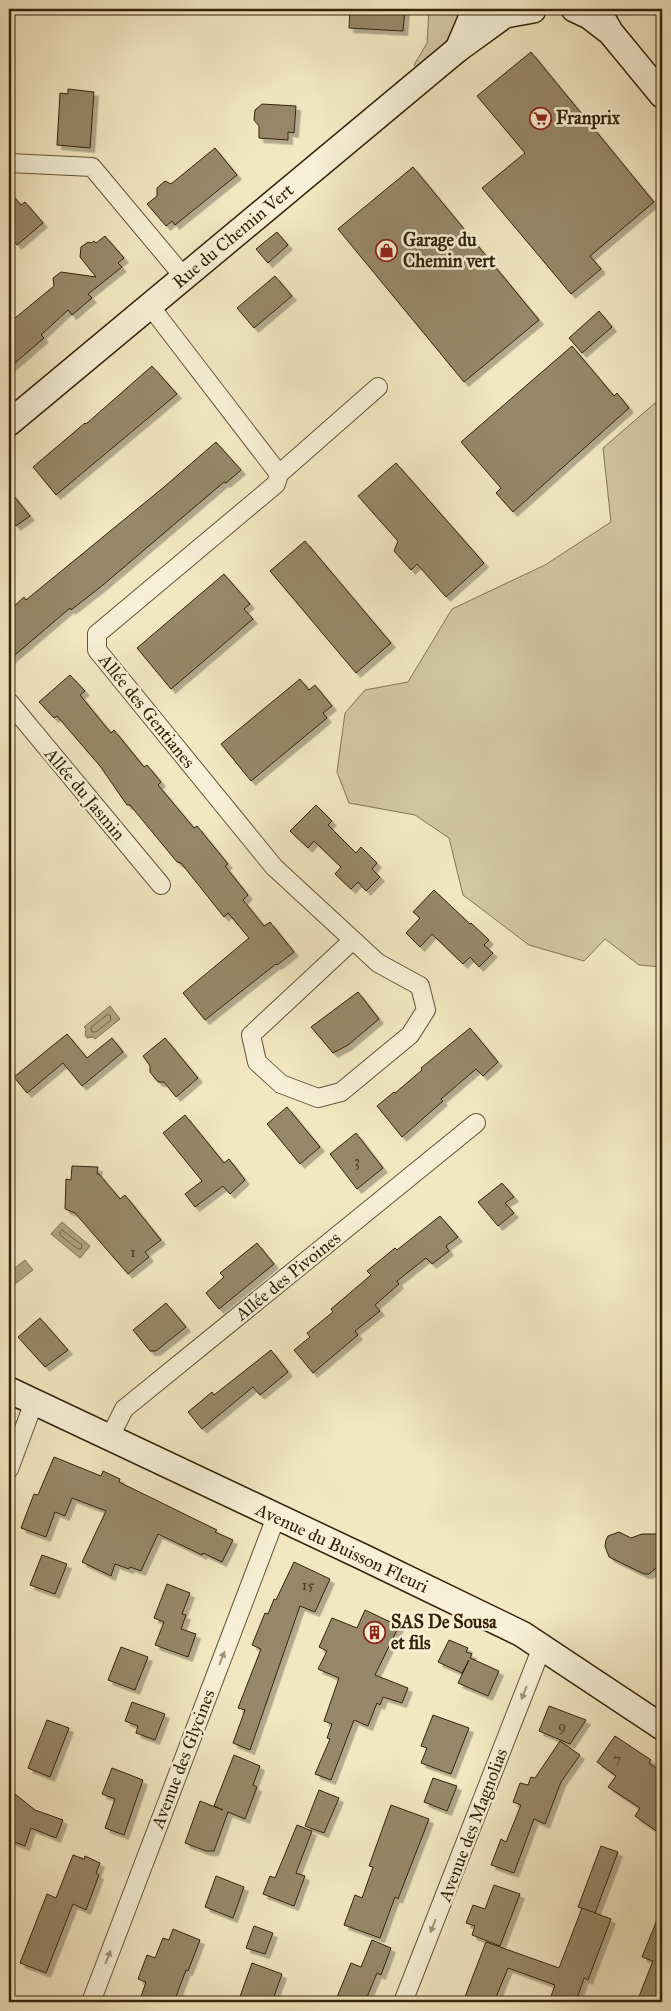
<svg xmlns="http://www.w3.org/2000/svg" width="671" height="2011" viewBox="0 0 671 2011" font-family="'IM FELL Great Primer',serif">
<defs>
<filter id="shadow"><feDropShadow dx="4.5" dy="4.5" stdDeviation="0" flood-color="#0004"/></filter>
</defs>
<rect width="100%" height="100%" fill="#f3e7c1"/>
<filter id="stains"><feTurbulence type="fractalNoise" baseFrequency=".004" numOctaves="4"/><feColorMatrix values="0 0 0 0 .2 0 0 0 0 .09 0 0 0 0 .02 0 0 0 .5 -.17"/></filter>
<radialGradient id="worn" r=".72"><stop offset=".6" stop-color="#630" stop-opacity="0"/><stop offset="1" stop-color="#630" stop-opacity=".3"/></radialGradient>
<g fill="#d3c6a2" stroke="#847456">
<path d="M429,9H464L450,42L418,68L414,65L427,43Z"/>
<path d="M662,397V967L639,965L605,939L584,961L529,945L463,895L449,838L415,815L349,803L337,772L345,713L365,690L408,682L452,609L545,565L611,522L603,448Z"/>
</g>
<g fill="#b2a482" stroke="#807052">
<path d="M110,1006L120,1019L95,1039L93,1037L87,1038L85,1035L86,1029L84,1027Z"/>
<path d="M62,1222L90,1246L80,1258L51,1234Z"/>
<path d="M25,1260L33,1270L10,1288L9,1273Z"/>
</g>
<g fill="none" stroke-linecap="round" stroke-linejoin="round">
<g stroke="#746346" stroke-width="1">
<path d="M107,1015H110L111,1020L96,1032H92L91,1028Z"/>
<path d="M62,1230L82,1245L81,1249H78L60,1235V1232Z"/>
</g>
</g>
<g fill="#988869" stroke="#352209" filter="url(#shadow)">
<path d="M350,9H405L403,31L349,28Z"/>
<path d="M531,52L654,202L590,256L601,269L571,294L482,188L525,153L477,96Z"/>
<path d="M68,89L94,92L90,148L57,145L60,93L68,94Z"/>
<path d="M262,104L296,106L294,133L288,132V140L259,138V126L254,120L255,110Z"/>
<path d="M215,148L237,175L175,225L172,221L166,226L147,204L157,196V188L165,181L171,184Z"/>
<path d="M413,167L539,320L464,382L338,229Z"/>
<path d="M9,191L21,205L25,202L43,223L17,245L9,235Z"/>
<path d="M277,232L288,245L268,263L256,249Z"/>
<path d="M105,236L124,258L118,263L122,267L92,291L88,294L92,298L72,315L68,310L41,335L44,338L9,368V323L54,286L53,278L61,272L96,277L80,257L81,247L88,242L91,243L94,241L96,243Z"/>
<path d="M275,276L292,296L254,328L237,308Z"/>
<path d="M599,311L612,327L582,353L569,338Z"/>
<path d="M572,346L614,396L617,393L629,408L513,512L496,493L501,488L461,442Z"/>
<path d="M152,366L177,394L56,495L33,467L85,423L86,424Z"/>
<path d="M216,442L241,470L226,483L224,482L103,585L71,610L70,608L9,660V619L12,608L24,597L26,600L164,487Z"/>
<path d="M396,463L484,563L446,597L417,564L411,570L394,551L398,541L358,496Z"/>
<path d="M9,490L30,516L16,526L9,517Z"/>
<path d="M305,541L391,643L356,673L270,571Z"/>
<path d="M224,574L250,604L244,609L253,619L171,689L137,648Z"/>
<path d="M70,675L85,691L80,695L111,733L114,730L144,767L147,765L161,782L158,785L194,828L197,826L228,864L225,866L248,895L243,900L264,926L270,922L294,952L277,965L276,964L205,1020L183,993L249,938L228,913L224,917L181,863L177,862L130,805H127L100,766L81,744L57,716L54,718L39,702Z"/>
<path d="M300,679L309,690L315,685L332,706L323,713L327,718L251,781L221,744Z"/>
<path d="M316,805L332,821L328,825L356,853L361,847L377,863L372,869L380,877L366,891L358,882L351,889L335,874L341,867L314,841L308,848L290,831Z"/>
<path d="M434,890L470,924L471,923L489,940L484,945L493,953L479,967L470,957L463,964L432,934L420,947L406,933L420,918L413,912Z"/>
<path d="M358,992L379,1019L348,1045L333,1053L311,1027Z"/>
<path d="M470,1028L498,1062L483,1076L476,1069L441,1099L443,1101L402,1137L377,1106L394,1092L395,1093L422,1070L421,1068Z"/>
<path d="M67,1034L87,1058L112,1038L123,1052L82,1086L63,1063L27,1093L14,1077Z"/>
<path d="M165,1038L198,1078L176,1097L164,1082H158L150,1072V1066L143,1056Z"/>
<path d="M287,1107L320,1147L300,1164L267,1124Z"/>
<path d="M185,1115L224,1163L229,1159L245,1180L230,1194L223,1186L195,1207L185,1194L202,1181L163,1133Z"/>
<path d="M356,1133L383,1168L357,1189L330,1154Z"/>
<path d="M72,1166L98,1167L97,1174H99L120,1199L125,1195L161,1240L145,1252L149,1257L128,1274L75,1213L65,1209L66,1179L71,1180Z"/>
<path d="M502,1183L514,1197L505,1203L514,1213L498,1226L478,1202Z"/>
<path d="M440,1216L458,1237L446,1246L449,1251L432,1264L426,1258L397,1281L399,1284L375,1305L380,1311L355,1331L358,1335L313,1373L294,1350L310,1337L307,1333L333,1312L331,1309L371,1275L367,1271L395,1248L397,1250Z"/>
<path d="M257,1243L274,1264L219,1309L206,1293L224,1277L220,1273Z"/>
<path d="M166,1303L186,1327L156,1351H150L133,1330Z"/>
<path d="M40,1318L68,1350L45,1367L18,1337Z"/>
<path d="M271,1350L288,1372L260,1395L253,1387L202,1429L188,1412L212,1392L214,1395Z"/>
<path d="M54,1457L101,1476L103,1471L120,1479L119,1482L217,1530L215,1532L233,1540L222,1562L203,1553L202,1555L158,1534L141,1571L130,1567L129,1569L115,1564L111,1576L82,1562L106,1511L72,1498L65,1516L55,1512L46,1537L21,1528L34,1494L38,1495Z"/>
<path d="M619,1532L631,1538L642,1534H662V1563L649,1574H644L609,1557L605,1546L606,1540L608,1536Z"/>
<path d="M42,1555L67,1564L55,1594L30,1585Z"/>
<path d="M294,1562L330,1579L315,1612L300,1606L250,1750L233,1743L245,1710L238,1708L261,1649L252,1645L265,1613L268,1614L274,1599L276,1600Z"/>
<path d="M167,1584L190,1593L182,1614L186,1615L181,1629L196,1634L188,1657L155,1645L164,1622L154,1618Z"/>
<path d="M365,1610L399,1626L375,1675L408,1688L402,1703L383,1697L380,1705L377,1703L368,1726L354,1720L331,1780L315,1774L330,1739L327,1738L332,1724L324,1721L339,1678L318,1669L327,1651L319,1647L332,1618L357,1628Z"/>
<path d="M449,1640L468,1648L466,1652L472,1654L470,1658L499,1671L488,1696L458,1683L469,1660L462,1673L438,1662Z"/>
<path d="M121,1647L148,1657L135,1690L108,1680Z"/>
<path d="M132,1702L165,1714L155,1740L136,1733L138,1726L125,1721Z"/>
<path d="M549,1706L586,1720L570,1744L539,1731Z"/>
<path d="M433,1715L469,1728L451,1774L421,1763L427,1748L421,1746Z"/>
<path d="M47,1720L69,1728L50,1777L28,1768Z"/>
<path d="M615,1736L651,1760L649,1763L662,1772V1835L635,1816L640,1808L608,1787L616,1776L597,1762Z"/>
<path d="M560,1741L580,1755L561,1782L545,1824L534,1819L514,1873L491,1865L501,1839L506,1842L521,1805L513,1802L520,1783L528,1785L531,1777L535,1778Z"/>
<path d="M234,1755L260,1766L253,1785L257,1787L245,1819L228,1812L214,1851H206L185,1843L200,1801L223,1810L214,1806Z"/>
<path d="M112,1768L143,1780L124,1835L105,1828L115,1799L102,1794Z"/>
<path d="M433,1778L457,1786L447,1811L424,1802Z"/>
<path d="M319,1790L339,1798L324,1833L305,1826Z"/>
<path d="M15,1794L35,1810L63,1820L56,1838L31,1828L25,1846L9,1840V1809Z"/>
<path d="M391,1805L429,1819L398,1899L395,1897L380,1938L344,1925L355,1895L362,1898L373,1867L369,1866Z"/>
<path d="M297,1825L312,1831L296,1873L305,1876L294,1906L263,1894L270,1876L275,1878Z"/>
<path d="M601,1846L618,1852L595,1913L578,1907Z"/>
<path d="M73,1855L84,1859L85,1856L100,1863L96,1873L99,1875L86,1910L73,1904L46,1973L20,1963L47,1894L56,1898Z"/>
<path d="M216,1876L244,1887L233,1918L205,1907Z"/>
<path d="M494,1885L520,1894L500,1946L472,1935L475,1926L466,1923L473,1905L485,1909Z"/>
<path d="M582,1908L611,1919L588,1980L584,1978L576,2002H549L555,1985L508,1968L494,2002H463L486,1942L559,1968Z"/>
<path d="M661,1910L662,2002H647L638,1999L653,1961L642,1957Z"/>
<path d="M254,1926L273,1933L265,1954L246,1948Z"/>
<path d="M173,1929L200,1940L188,1971L186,1970L174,2002H139L146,1982L138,1979L147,1955L155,1958L163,1938L169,1940Z"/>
<path d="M372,1940L391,1948L381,1975L377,1973L365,2002H335L351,1963L361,1967Z"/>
<path d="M252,1963L282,1974L272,2002H238Z"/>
</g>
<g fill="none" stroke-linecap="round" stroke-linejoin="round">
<defs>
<g id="street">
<path d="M9,163L92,167L184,277"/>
<path d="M150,306L279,474L276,484L97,634V650L274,867L378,963L420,986L426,1010L410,1035L341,1092L318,1098L281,1084L257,1062L251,1035L353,940"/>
<path d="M279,474L378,387"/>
<path d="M9,702L161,885"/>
<path d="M110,1437L124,1409L476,1123"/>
<path d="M9,1469L34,1402"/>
<path d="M91,2002L276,1517"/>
<path d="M403,2002L542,1647"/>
</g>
<g id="secondary">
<path d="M574,9L589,16L607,30"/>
<path d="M597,9L611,33L662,95"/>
<path d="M458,49L470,21L473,9"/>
<path d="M9,423L458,49L505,15L533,10"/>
<path d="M9,1390L363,1557L522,1634L662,1727"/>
</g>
</defs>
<use href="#street" stroke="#645337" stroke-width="20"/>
<use href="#secondary" stroke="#352209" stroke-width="28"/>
<use href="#street" stroke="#f7efd7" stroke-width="18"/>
<use href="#secondary" stroke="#f7efd7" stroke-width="25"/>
</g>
<defs><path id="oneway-solid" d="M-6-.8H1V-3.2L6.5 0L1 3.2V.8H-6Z" transform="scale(1.25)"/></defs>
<g fill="#a0937a">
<use href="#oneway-solid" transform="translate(222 1658) rotate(-69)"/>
<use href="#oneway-solid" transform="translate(524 1693) rotate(111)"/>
<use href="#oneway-solid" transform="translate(433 1926) rotate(111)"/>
<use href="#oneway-solid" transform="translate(108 1957) rotate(-69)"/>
</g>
<defs>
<symbol id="supermarket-ring" viewBox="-11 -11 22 22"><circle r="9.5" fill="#f7efd7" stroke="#8f2418" stroke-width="1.5"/><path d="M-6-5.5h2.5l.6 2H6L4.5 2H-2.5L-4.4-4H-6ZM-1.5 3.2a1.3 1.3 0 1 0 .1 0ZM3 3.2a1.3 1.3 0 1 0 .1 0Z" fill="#8f2418"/></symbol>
<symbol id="shop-ring" viewBox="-11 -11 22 22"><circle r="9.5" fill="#f7efd7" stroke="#8f2418" stroke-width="1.5"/><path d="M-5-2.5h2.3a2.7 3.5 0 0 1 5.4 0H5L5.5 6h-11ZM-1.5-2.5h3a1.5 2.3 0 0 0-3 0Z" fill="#8f2418"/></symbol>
<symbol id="building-ring" viewBox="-11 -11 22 22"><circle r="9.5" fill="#f7efd7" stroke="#8f2418" stroke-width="1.5"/><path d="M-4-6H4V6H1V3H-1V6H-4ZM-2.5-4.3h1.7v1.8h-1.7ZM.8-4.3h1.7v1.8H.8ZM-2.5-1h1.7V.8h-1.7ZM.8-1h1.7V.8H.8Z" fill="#8f2418"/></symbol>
</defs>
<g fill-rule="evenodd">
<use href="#supermarket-ring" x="528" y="106" width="25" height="25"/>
<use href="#shop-ring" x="374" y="238" width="25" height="25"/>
<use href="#building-ring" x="362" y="1620" width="25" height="25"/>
</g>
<g text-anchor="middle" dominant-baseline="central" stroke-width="5" stroke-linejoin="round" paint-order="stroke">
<g font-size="15" fill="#4e3c21">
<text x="357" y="1161">3</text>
<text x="133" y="1252">1</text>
<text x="308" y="1585">15</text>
<text x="562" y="1726">9</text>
<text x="617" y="1759">7</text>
</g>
<g font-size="18" font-weight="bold" fill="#352209" stroke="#f7efd7" text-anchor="start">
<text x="556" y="118">Franprix</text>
<text x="403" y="240">Garage du<tspan x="403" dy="21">Chemin vert</tspan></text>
<text x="391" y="1622">SAS De Sousa<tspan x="391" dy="21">et fils</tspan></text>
</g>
<g font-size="18" fill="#352209" stroke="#f7efd7">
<text transform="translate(233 236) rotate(-40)">Rue du Chemin Vert</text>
<text transform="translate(147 711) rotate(51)">Allée des Gentianes</text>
<text transform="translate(85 794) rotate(50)">Allée du Jasmin</text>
<text transform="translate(288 1276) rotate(-39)">Allée des Pivoines</text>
<text transform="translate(342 1548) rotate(25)">Avenue du Buisson Fleuri</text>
<text transform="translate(183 1759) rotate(-69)">Avenue des Glycines</text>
<text transform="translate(473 1825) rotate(-69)">Avenue des Magnolias</text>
</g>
</g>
<rect width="671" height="2011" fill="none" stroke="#f3e7c1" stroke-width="30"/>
<rect x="10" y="10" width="651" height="1991" fill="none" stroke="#352209" stroke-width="2.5"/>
<rect x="15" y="15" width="641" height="1981" fill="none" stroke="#352209"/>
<rect width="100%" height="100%" filter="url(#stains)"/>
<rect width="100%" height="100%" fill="url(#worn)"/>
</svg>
